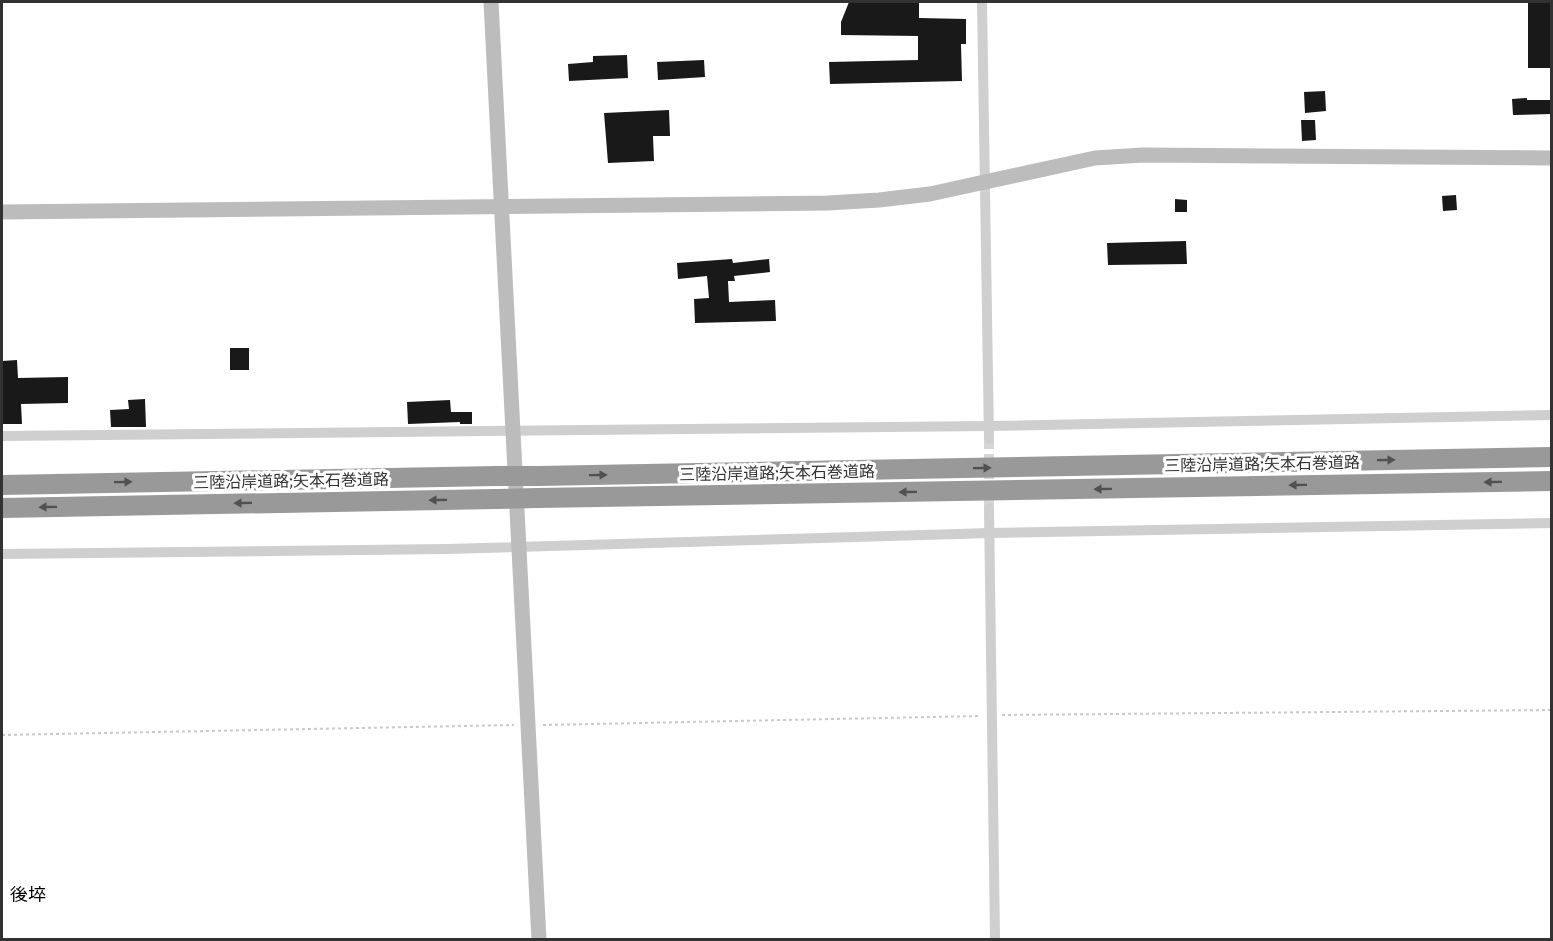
<svg xmlns="http://www.w3.org/2000/svg" width="1553" height="941" viewBox="0 0 1553 941" font-family="Commissioner,'Noto Sans JP',sans-serif">
<rect width="100%" height="100%" fill="#fff"/>
<g fill="#191919">
<path d="M849,2H919V18L966,19V44H961L962,81L830,84L829,62L918,60V36L841,35V22Z"/>
<rect x="1528" y="2" width="23" height="66"/>
<path d="M627,55L628,78L569,81L568,64L593,62V56Z"/>
<path d="M704,60L705,77L658,80L657,62Z"/>
<path d="M1325,91L1326,111L1305,113L1304,92Z"/>
<path d="M1527,98V100H1551V114L1513,115L1512,99Z"/>
<path d="M669,110L670,136H653L654,161L608,163L604,113Z"/>
<path d="M1301,120H1315L1316,140L1302,141Z"/>
<path d="M1456,195L1457,210L1443,211L1442,196Z"/>
<path d="M1175,199L1187,200V212H1175Z"/>
<path d="M1186,241L1187,264L1108,265L1107,243Z"/>
<path d="M732,259L733,263L769,259L770,272L734,276L735,281H728L729,302L775,300L776,321L695,323L694,299L709,298L707,276L678,279L677,263Z"/>
<rect x="230" y="348" width="19" height="22"/>
<path d="M17,360L18,378L68,377V403L21,404L22,424H2V361Z"/>
<path d="M145,399L146,427H111L110,410L129,409L128,400Z"/>
<path d="M450,400L451,412H472V424H460V422L408,424L407,402Z"/>
</g>
<g fill="none" stroke-linecap="round" stroke-linejoin="round">
<path stroke="#d6d6d6" stroke-width="10" stroke-dasharray="10 5" stroke-linecap="butt" d="M989,439V508"/>
<g stroke="#c9c9c9" stroke-width="2" stroke-dasharray="3 3" stroke-linecap="butt">
<path d="M1002,715L1552,710"/>
<path d="M543,725L979,716"/>
<path d="M2,735L514,725"/>
</g>
<g stroke="#cfcfcf" stroke-width="10">
<path d="M982,2L989,439"/>
<path d="M2,436L989,426L1552,415"/>
<path d="M989,508L995,940"/>
<path d="M2,554L448,549L991,533L1552,523"/>
</g>
<g stroke="#bcbcbc" stroke-width="15">
<path d="M491,2L539,940"/>
<path d="M2,212L828,203L879,200L930,194L1095,158L1143,155L1552,158"/>
</g>
<g stroke="#999" stroke-width="20">
<path d="M539,476L1552,457"/>
<path d="M2,485L496,476"/>
<path d="M538,498L1552,481"/>
<path d="M2,508L496,499"/>
</g>
<g stroke="#999" stroke-width="20">
<path d="M496,476H539"/>
<path d="M496,499L538,498"/>
</g>
</g>
<defs><path id="oneway-solid" d="M-6-.8H1V-3.2L6.5 0L1 3.2V.8H-6Z" transform="scale(1.5)"/></defs>
<g fill="#515151">
<use href="#oneway-solid" transform="translate(1386 460) rotate(-1)"/>
<use href="#oneway-solid" transform="translate(982 468) rotate(-1)"/>
<use href="#oneway-solid" transform="translate(598 475) rotate(-1)"/>
<use href="#oneway-solid" transform="translate(123 482) rotate(-1)"/>
<use href="#oneway-solid" transform="translate(1493 482) rotate(179)"/>
<use href="#oneway-solid" transform="translate(1298 485) rotate(179)"/>
<use href="#oneway-solid" transform="translate(1103 489) rotate(179)"/>
<use href="#oneway-solid" transform="translate(908 492) rotate(179)"/>
<use href="#oneway-solid" transform="translate(438 500) rotate(179)"/>
<use href="#oneway-solid" transform="translate(243 503) rotate(179)"/>
<use href="#oneway-solid" transform="translate(48 507) rotate(179)"/>
</g>
<g text-anchor="middle" dominant-baseline="central" stroke-width="6" stroke-linejoin="round" paint-order="stroke">
<g font-size="16" fill="#323232" stroke="#fff">
<text transform="translate(1262 463) rotate(-1)">三陸沿岸道路;矢本石巻道路</text>
<text transform="translate(777 472) rotate(-1)">三陸沿岸道路;矢本石巻道路</text>
<text transform="translate(291 480) rotate(-1)">三陸沿岸道路;矢本石巻道路</text>
</g>
<g font-size="18" fill="#000" stroke="#fff">
<text x="28" y="894">後埣</text>
</g>
</g>
<rect width="1553" height="941" fill="none" stroke="#323232" stroke-width="6"/>
</svg>
